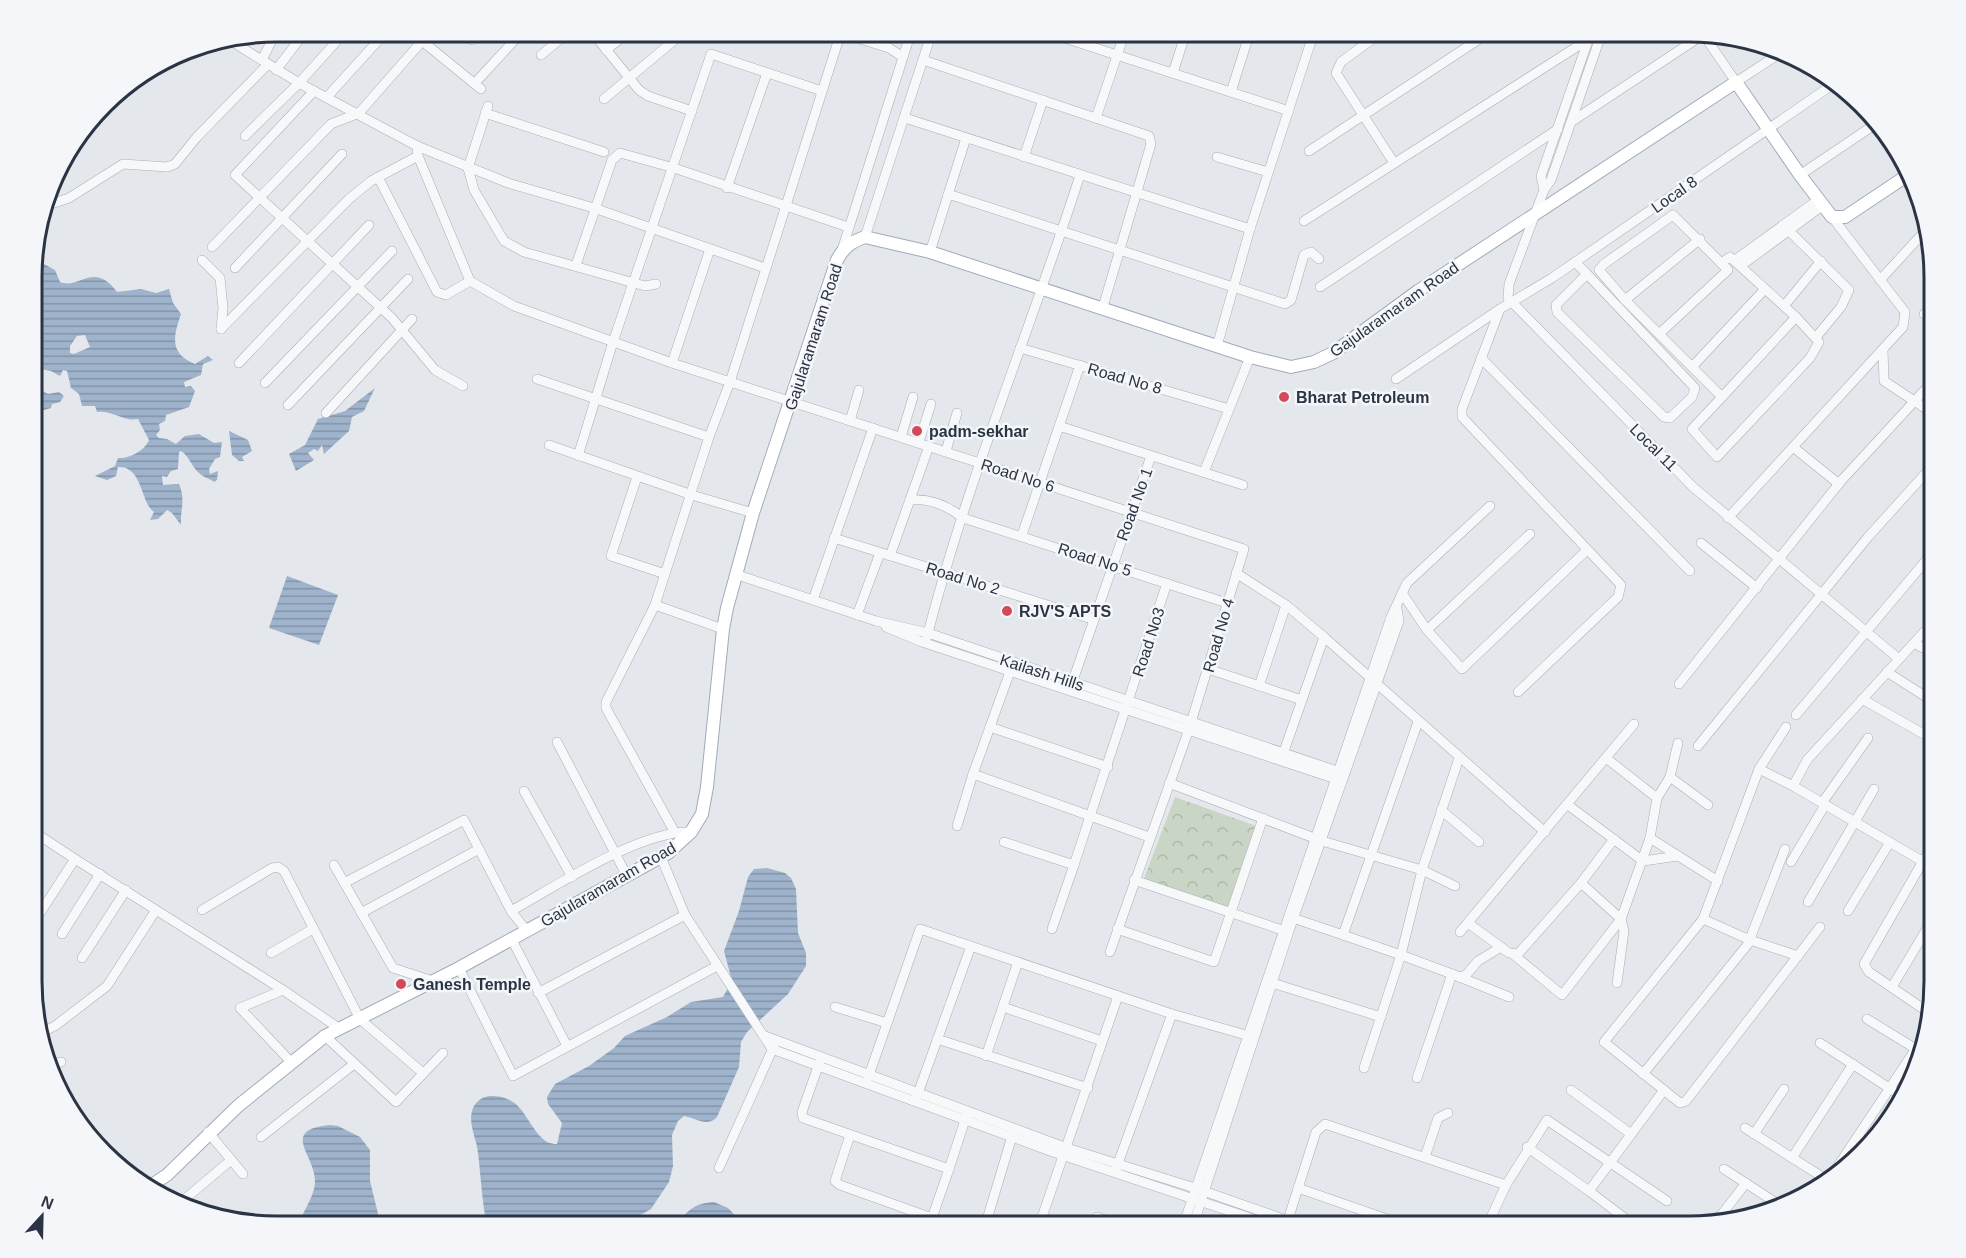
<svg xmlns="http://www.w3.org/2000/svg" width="1966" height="1258" viewBox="0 0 1966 1258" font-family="Helvetica,sans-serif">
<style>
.forest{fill:url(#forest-crowns)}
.water{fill:url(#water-rules);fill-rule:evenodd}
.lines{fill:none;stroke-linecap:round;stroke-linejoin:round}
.minor-casing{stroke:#a9aeb7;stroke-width:10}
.major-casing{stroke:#a3abb8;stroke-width:14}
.minor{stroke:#f7f8fa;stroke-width:9}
.major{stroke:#fff;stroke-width:12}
.poi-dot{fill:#d1495b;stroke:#f4f6f9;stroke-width:2}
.labels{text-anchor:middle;stroke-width:5;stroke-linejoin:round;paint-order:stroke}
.street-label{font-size:16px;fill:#2b3445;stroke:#f4f6f9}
.poi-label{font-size:16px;font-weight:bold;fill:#2b3445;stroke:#f4f6f9;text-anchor:start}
.rim{fill:none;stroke:#2b3445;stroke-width:3}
</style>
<defs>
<pattern id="forest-crowns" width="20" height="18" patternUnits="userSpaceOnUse" patternTransform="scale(1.5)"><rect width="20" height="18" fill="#c9d6c5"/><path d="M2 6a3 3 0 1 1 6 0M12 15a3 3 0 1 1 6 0" fill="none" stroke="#adb8ab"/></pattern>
<pattern id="water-rules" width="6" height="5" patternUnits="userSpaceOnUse" patternTransform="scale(1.5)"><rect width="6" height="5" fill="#9fb4cc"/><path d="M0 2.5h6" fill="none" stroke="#8293a7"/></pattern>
</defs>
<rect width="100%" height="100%" fill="#e4e7ec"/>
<path class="forest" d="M1175,797L1256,826L1229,909L1143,881Z"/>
<g class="water">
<path d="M44,264L55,270L60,282C79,290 94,260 117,292L141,289L156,293L169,289L173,303L181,314C174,335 168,353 195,364L208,356L213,360L203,364L201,375L184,382L185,387L191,386L195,391L189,407L166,415L165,421L159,424L160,430L156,435L159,438L167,439L176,444L185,436L199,434L214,443L222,442L220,457L215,459L209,469L210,474L218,471L217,480L214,482C207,477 202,477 197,471C191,465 189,456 181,451L179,452L178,469L171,471L167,477L162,476L163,485L179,484C186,500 180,509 181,525L172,513L167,510L158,519L150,520L154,512C140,502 143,466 118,467L116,476L107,480L95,476L115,466L118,458C130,459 145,450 149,440L138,419C123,422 113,410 97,412L95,406H82L79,394L71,388L67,371L63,370L60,376L51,371L34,368V273H40ZM85,335L90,347L74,354L70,353V346L77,336Z"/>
<path d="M36,387L48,394L59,392L64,396L60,402L52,404L51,408L34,413V388Z"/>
<path d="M375,388L364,411L352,417L349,431L324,454L322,445L318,451L314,449L308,453L314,460L296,471L289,454L305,445L318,419L345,411Z"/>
<path d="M229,431L248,440L252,451L242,457L244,461H239L232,455Z"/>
<path d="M287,576L338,595L319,645L269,628Z"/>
<path d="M767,868L785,873L791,878L796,889L798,933L806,953V966L788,994L747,1032L741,1042L739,1067L717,1117C706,1128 697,1118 684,1116L678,1121L672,1135L673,1166L669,1182L651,1209L644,1213L618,1226H487C482,1202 481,1178 478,1153C477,1139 467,1123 473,1108C476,1101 483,1096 491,1096C522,1096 524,1119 541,1137C546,1142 550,1144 557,1144L562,1123L548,1104L547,1097L555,1084L589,1066L614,1048L625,1036L667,1017L691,1002L723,997L732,981L724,951L739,911L748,877L754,869Z"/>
<path d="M330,1125L338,1126L360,1137L370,1150V1181L381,1226H297C302,1214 314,1197 315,1183C317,1156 278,1130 330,1125Z"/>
<path d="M714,1202L728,1208L745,1226H676C687,1210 695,1203 714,1202Z"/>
</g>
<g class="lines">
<g class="minor-casing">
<g id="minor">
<path d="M411,32L481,89"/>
<path d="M462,32L472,40"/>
<path d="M592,32L639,90L648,96L692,111"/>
<path d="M1046,32L1289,111"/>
<path d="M1382,32L1341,62L1336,73L1394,163"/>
<path d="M1602,32L1551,180L1544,190L1509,284L1508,298L1693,487L1899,659"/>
<path d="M841,33L889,48L903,57"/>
<path d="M1703,34L1736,82L1782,52"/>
<path d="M231,41L299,83L417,146L508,183L594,208L765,268"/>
<path d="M606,50L629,32"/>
<path d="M541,55L569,32"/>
<path d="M262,60L276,32"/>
<path d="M923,60L1149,136L1151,144L1103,307"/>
<path d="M276,70L305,32"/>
<path d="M1173,73L1186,32"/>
<path d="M475,83L522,32"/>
<path d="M314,91L235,175L392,318L435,370L463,386"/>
<path d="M1231,92L1250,32"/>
<path d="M327,97L386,32"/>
<path d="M604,99L684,32"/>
<path d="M488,106L468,168L474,190L504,241L524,252L645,286L656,284"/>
<path d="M485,113L604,152"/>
<path d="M905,118L1250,229"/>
<path d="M1096,118L1125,32"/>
<path d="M1571,122L1704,34"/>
<path d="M245,136L299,83L345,32"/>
<path d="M417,146L418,156L470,281L514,306L672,363L1244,549L1189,729L1110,952"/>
<path d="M1309,151L1490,32"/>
<path d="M1024,157L1043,100"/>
<path d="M1217,157L1268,172"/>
<path d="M1800,175L1874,125"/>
<path d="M378,177L437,292L446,295L470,281"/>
<path d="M727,188L767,73"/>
<path d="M1544,190L1541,176L1591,32"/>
<path d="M948,194L1285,304L1291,300L1304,255L1311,252L1319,259"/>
<path d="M45,206L69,198L123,164L167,167L175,164L196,138L268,64"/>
<path d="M1304,221L1589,39"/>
<path d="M1783,225L1849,290L1841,307L1817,336"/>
<path d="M865,237L932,32"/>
<path d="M212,247L331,124L359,113L430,32"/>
<path d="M842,250L911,32"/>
<path d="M930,252L966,138"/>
<path d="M202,260L220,278L223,308L221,329"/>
<path d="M1735,260L1818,200"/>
<path d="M1575,262L1587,274L1695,388L1692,397L1670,418L1664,417L1557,312L1556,305L1587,274"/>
<path d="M1721,263L1730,257L1796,317L1722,397"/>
<path d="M576,265L612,160L620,153L674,168L848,227"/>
<path d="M1742,265L1822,206"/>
<path d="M235,268L342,154"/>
<path d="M1880,280L1925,231"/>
<path d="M1320,287L1558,129"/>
<path d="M1625,300L1700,239"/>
<path d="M1784,306L1821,261"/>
<path d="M1924,314L1934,306"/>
<path d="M221,329L349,199L371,181L418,156"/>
<path d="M1659,334L1728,270L1673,215L1604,264L1599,270L1625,300L1722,397L1692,429L1717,457L1810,358L1819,342L1796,317"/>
<path d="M1217,346L1250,229L1314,32"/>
<path d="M1020,348L1229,409"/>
<path d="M1883,350L1884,381L1934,414"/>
<path d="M1481,358L1690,571"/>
<path d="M239,363L369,225"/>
<path d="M672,363L710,249"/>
<path d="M1692,367L1765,289"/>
<path d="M537,379L709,437L655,605L606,702V708L674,831"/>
<path d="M1396,379L1500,309"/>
<path d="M265,383L392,251"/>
<path d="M288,405L408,279"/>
<path d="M326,413L412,319"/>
<path d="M850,421L859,390"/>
<path d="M1059,426L1243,485"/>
<path d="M709,437L730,382L841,32"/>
<path d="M901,437L913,397"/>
<path d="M919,442L931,404"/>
<path d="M549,445L692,495L753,513"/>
<path d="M1793,447L1839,484"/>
<path d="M946,451L957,413"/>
<path d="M578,456L613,342L711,54L822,91"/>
<path d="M1204,472L1250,357"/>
<path d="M637,477L611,556L665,574"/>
<path d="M910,500C930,498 948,506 963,518L1227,603"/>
<path d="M1728,518L1903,327L1905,312L1832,217"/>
<path d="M1022,535L1080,365"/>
<path d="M834,538L1092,619"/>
<path d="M1701,543L1757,588"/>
<path d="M890,556L929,446"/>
<path d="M738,575L876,621L928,633L1340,772"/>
<path d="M1402,593L1427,630L1462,669L1586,551"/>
<path d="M813,600L873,428"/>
<path d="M655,605L723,629"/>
<path d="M857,615L880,553"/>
<path d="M1934,621L1807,760L1793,786L1934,868"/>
<path d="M886,627L922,642L1339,780"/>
<path d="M1427,630L1530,534"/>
<path d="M927,637C967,480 1031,329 1080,175"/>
<path d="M1324,637L1545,832"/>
<path d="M1914,643L1934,654"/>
<path d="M1208,669L1302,700L1324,637L1286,605L1236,573"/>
<path d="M1887,672L1934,702"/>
<path d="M1679,684L1841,481L1934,380"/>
<path d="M1071,686L1151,456"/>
<path d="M1259,686L1286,605"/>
<path d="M1518,692L1618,597L1621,585L1462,417V409L1500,309L1552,278L1835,83"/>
<path d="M1862,699L1934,740"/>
<path d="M1796,715L1934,551"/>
<path d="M1418,722L1343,935L1401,955L1422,870L1459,758"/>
<path d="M990,727L1108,767"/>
<path d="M1786,727L1759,769L1793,786"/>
<path d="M557,742L627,876"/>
<path d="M1698,746L1868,537L1934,464"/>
<path d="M1282,757L1302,700"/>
<path d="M1606,758L1657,798L1650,838L1621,919L1624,931L1617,983"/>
<path d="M1759,769L1703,919L1604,1042L1680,1103L1686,1101L1820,927"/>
<path d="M973,774L1149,837"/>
<path d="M1670,777L1708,805"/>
<path d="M1169,783L1322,841L1422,870L1455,886"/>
<path d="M524,791L572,877"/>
<path d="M1657,798L1670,777L1678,743"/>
<path d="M1822,803L1868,738"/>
<path d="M1568,805L1643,861L1678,856"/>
<path d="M1441,810L1479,842"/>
<path d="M957,826L973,774L1012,666"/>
<path d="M34,832L75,859L40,913"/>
<path d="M1650,838L1718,881"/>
<path d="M1004,842L1074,865L1052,929"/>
<path d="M661,857L685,915L772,1049L1050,1151L1274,1226"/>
<path d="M1791,862L1825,805"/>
<path d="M334,865L393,968L433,981"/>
<path d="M1074,865L1167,583"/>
<path d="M1134,880L1288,932"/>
<path d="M344,883L464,820L511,911L527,931"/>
<path d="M1581,883L1614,839"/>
<path d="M1808,902L1874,789"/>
<path d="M156,910L283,990L240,1008L292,1063"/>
<path d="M202,910L272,868L278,867L284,871L360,1019L423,1073"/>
<path d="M511,911C556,886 641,830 691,832"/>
<path d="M1848,911L1890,842"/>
<path d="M361,913L479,849"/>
<path d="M1290,917L1343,935"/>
<path d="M1703,919L1750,940L1798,956"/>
<path d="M1468,923L1509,953L1518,954L1581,883L1621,919L1562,995L1514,955"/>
<path d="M1117,929L1214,962L1263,818"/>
<path d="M1460,932L1634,724"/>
<path d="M62,934L100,874"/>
<path d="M512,940L567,1046"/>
<path d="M271,953L313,929"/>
<path d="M82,958L126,890"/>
<path d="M459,968L513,1076L717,966"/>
<path d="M1452,974L1509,997"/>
<path d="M1459,977L1466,975L1478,961L1501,947"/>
<path d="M1269,982L1381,1017"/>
<path d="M1892,987L1934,917"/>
<path d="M283,990L340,1029"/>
<path d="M538,993L685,915"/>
<path d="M835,1007L887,1023"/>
<path d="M1003,1007L1102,1041"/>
<path d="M1925,1010L1869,972L1864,964L1934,842"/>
<path d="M1931,1013L1925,1010L1934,995"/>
<path d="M1867,1019L1916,1049"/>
<path d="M40,1033L55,1026L107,986L156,910L75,859"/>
<path d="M325,1036L396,1102L443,1053"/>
<path d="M765,1036L1067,1148L1195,1188L1303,1226"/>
<path d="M937,1039L1088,1088"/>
<path d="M1820,1043L1903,1097"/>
<path d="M986,1056L1018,962"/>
<path d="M820,1061L802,1112L803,1118L949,1169L932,1218L957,1226"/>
<path d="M51,1065L61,1062"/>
<path d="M1364,1068L1401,955L1452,974L1417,1078"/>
<path d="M1643,1074L1748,944L1785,849"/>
<path d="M868,1078L920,929L1172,1014L1253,1037"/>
<path d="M1571,1090L1631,1134"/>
<path d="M917,1096L971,946"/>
<path d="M1745,1128L1827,1180"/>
<path d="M208,1132L243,1174"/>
<path d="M1754,1134L1784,1089"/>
<path d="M850,1135L835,1181L840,1185L932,1218"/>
<path d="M261,1137L354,1064"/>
<path d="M1527,1147L1589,1191"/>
<path d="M1425,1157L1438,1118L1448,1113"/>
<path d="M1792,1158L1853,1064"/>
<path d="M719,1168L774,1046"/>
<path d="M949,1169L967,1114"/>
<path d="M1116,1169L1172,1014"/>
<path d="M1724,1169L1778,1204"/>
<path d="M1834,1172L1927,1032"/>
<path d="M1298,1188L1407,1226"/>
<path d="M179,1204L231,1160"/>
<path d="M1715,1223L1746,1183"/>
<path d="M985,1226L1013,1133"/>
<path d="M1039,1226L1118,996"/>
<path d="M1094,1226L1097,1217L1121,1226"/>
<path d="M1183,1226L1391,617L1407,583L1490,506"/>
<path d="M1193,1226L1290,928L1399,621L1397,609"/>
<path d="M1286,1226L1316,1132L1325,1124L1506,1185"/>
<path d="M1487,1226L1506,1185L1547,1120L1667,1201"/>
<path d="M1635,1226L1589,1191L1664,1090"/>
</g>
</g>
<g class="major-casing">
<path id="major" d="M147,1188L167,1175L238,1106L325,1036L459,968L668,853L691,832L702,814L707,787L723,629L727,608L753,513L837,260C844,247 851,242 865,237L930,252L1250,357L1291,367L1314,362L1333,353L1418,291L1736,82L1800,175L1832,217H1845L1908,175"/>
</g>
<use href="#minor" class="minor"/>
<use href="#major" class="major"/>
</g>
<g class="poi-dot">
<circle cx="1284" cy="397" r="6"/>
<circle cx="917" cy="431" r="6"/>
<circle cx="1007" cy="611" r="6"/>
<circle cx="401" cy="984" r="6"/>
</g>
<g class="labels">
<g class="street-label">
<text transform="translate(1674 194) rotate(-35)" y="6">Local 8</text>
<text transform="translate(1394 309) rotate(-35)" y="6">Gajularamaram Road</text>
<text transform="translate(813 337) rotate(-72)" y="6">Gajularamaram Road</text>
<text transform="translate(1125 378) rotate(16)" y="6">Road No 8</text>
<text transform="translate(1654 447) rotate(45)" y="6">Local 11</text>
<text transform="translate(1018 475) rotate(18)" y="6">Road No 6</text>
<text transform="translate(1134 504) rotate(-70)" y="6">Road No 1</text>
<text transform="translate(1095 559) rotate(18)" y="6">Road No 5</text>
<text transform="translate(963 578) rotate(17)" y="6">Road No 2</text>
<text transform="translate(1218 635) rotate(-74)" y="6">Road No 4</text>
<text transform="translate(1148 642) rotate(-72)" y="6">Road No3</text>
<text transform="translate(1042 672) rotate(18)" y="6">Kailash Hills</text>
<text transform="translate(608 884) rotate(-30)" y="6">Gajularamaram Road</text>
</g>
<g class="poi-label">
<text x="1296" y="403">Bharat Petroleum</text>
<text x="929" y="437">padm-sekhar</text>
<text x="1019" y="617">RJV'S APTS</text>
<text x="413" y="990">Ganesh Temple</text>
</g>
</g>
<path d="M0 0H1966V1258H0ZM277 42H1689A235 235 0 0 1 1924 277V981A235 235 0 0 1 1689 1216H277A235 235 0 0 1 42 981V277A235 235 0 0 1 277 42Z" fill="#f4f6f9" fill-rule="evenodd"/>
<path class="rim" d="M277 42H1689A235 235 0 0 1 1924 277V981A235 235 0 0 1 1689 1216H277A235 235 0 0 1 42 981V277A235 235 0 0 1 277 42Z"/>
<g transform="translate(42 1216) rotate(22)" stroke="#f4f6f9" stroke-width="4.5" paint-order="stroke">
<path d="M0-4.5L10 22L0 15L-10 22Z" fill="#2b3445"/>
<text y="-9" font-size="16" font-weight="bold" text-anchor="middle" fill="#2b3445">N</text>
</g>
</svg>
